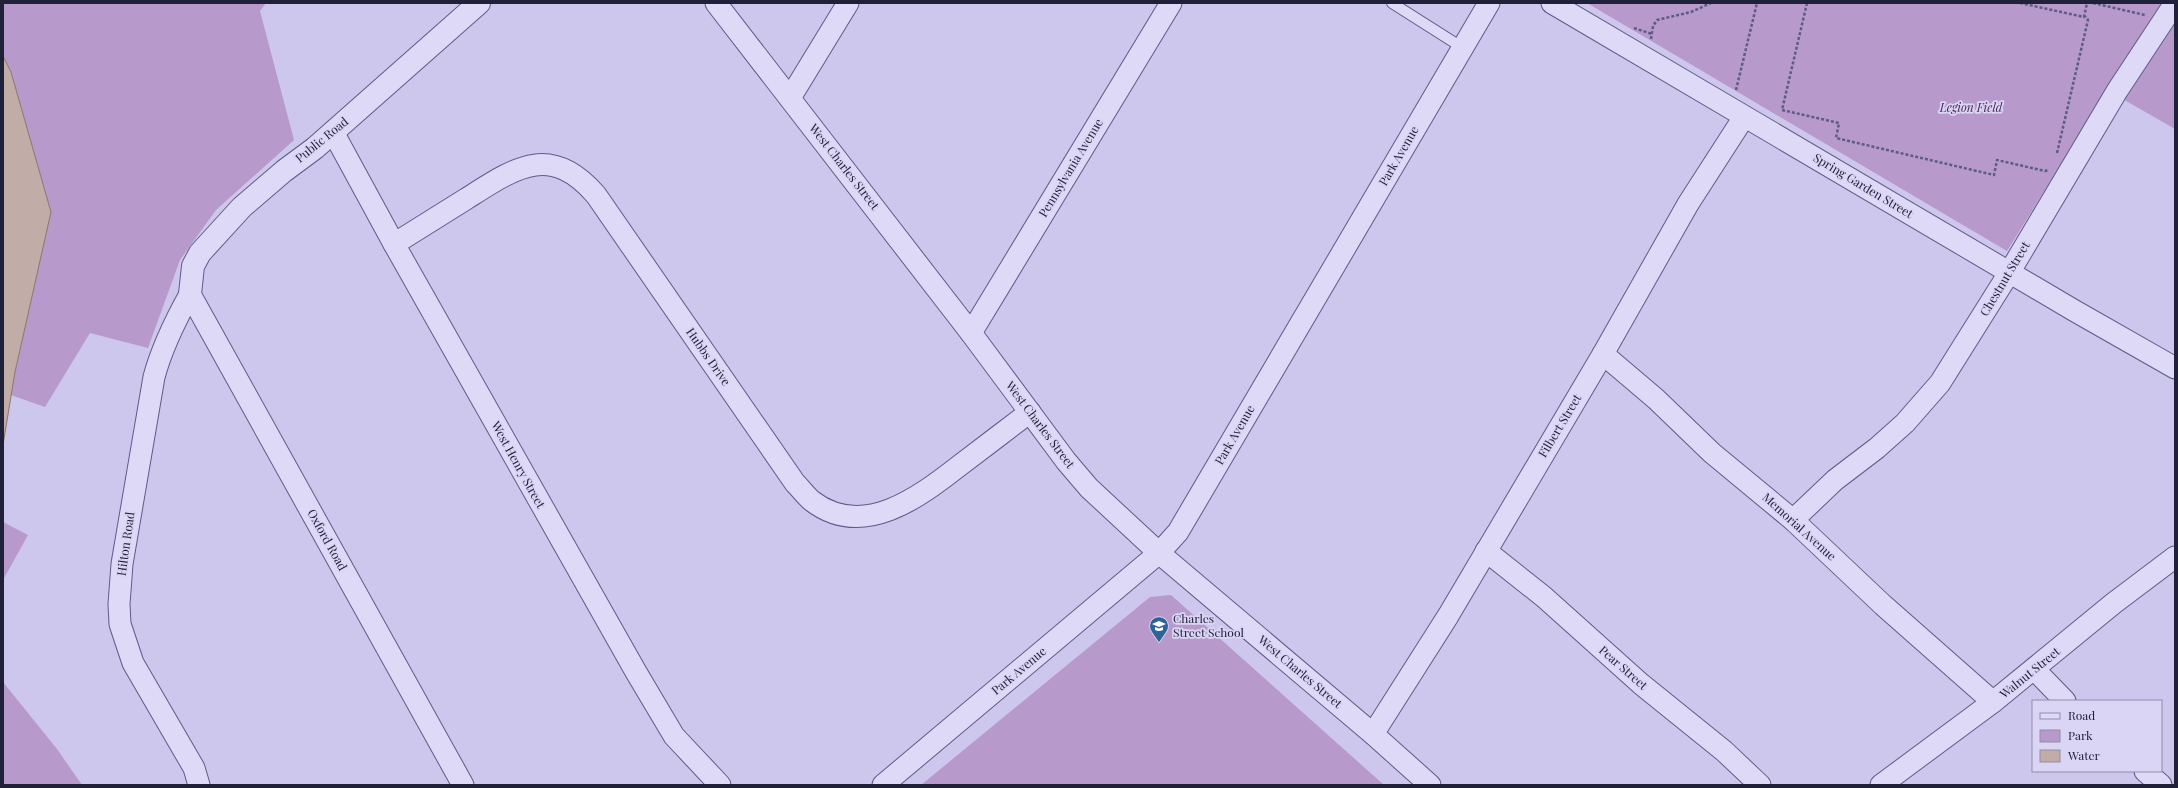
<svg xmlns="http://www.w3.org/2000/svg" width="2178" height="788" viewBox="0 0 2178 788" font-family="'Playfair Display',serif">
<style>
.green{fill:#b79acb}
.water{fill:#c1aca7;stroke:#8f766e}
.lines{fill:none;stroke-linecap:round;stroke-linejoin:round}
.service-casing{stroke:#5d5c88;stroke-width:12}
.minor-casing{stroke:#5d5c88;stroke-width:23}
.tertiary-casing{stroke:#5d5c88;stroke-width:24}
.path{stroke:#5d5c88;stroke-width:2.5;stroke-dasharray:3 2;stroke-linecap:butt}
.service{stroke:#dfd9f8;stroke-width:10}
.minor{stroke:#dfd9f8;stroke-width:21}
.tertiary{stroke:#dfd9f8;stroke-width:22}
.labels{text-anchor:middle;stroke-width:3.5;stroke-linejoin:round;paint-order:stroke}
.park-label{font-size:12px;font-style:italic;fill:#482754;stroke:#dbd5f5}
.street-label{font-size:12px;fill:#202039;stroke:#dbd5f5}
.poi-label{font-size:12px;fill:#202039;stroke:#dbd5f5;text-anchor:start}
</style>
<rect width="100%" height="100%" fill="#cdc6ed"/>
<g class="green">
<path d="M3,3H266L260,11L294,140L216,210L180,260L148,348L90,333L45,407L11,395L15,372L11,72L3,56Z"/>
<path d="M1587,3H2175V129L2107,90L2007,251Z"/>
<path d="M3,522L28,535L3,580Z"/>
<path d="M1171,595L1384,785H921L1150,597Z"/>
<path d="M3,682L57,749L82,785H3Z"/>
</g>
<path class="water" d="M3,56L11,72L51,212L15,372L3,445Z"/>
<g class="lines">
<g class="service-casing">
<path id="service" d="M1392,3L1463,48"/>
</g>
<g class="minor-casing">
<g id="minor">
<path d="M716,3L971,333L1066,461L1089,488L1159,553L1373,734L1430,785"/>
<path d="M1552,3L2075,311L2175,368"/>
<path d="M790,98L848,3"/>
<path d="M333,132L394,244L636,672L674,736L720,785"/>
<path d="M394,244C418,229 442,214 466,199C515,168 550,142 596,195L795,483C801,489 806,496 812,501C863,540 919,497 959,466C983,448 1006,430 1030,412"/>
<path d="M190,294L463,785"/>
<path d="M190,294C175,321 162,347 154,377L122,564L119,604L120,624L133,663L194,768L199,785"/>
<path d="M971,333L1171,3"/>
<path d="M1603,354L1656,399L1712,453L1793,520L1883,605L1993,702"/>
<path d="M1793,520L1835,480L1877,448L1905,423L1940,383L2009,273L2117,91L2175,3"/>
<path d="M1486,551L1544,597L1641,684L1724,751L1760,785"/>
<path d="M2034,669L2065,701"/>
<path d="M1373,734L1448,616L1603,354L1688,204L1744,117"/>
<path d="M2145,771L2161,785"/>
<path d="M883,785L1159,553L1178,532L1489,3"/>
<path d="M1881,785L1993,702L2114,603L2175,557"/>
</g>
</g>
<g class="tertiary-casing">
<path id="tertiary" d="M190,294L193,266L200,253L242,207L284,171L315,148L479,3"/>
</g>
<g class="path">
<path d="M1807,3L1782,110L1839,123L1836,138L1994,175L1997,160L2045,171L2048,170"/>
<path d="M2020,3L2084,17L2087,3"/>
<path d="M2093,3L2145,15"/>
<path d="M1634,28L1652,34"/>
<path d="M1651,39L1653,26L1657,20L1691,12L1711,3"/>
<path d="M1736,90L1757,3"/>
<path d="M2057,153L2088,20L2085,16"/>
</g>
<use href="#service" class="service"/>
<use href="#minor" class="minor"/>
<use href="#tertiary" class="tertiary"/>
</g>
<defs>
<g id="school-pin" transform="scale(1)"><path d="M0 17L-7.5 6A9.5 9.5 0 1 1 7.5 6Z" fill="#2e6495" stroke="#dbd5f5"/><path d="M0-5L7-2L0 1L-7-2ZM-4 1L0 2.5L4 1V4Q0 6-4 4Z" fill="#fff"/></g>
</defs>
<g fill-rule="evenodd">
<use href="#school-pin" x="1159" y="626"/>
</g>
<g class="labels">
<g class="park-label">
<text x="1971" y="112">Legion Field</text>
</g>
<g class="street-label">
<text transform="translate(322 140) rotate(-39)" y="4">Public Road</text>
<text transform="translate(1399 156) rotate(-60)" y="4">Park Avenue</text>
<text transform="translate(844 167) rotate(52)" y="4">West Charles Street</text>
<text transform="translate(1071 168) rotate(-59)" y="4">Pennsylvania Avenue</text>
<text transform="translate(1863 186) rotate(31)" y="4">Spring Garden Street</text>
<text transform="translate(2005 279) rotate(-59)" y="4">Chestnut Street</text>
<text transform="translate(708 357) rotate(55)" y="4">Hubbs Drive</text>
<text transform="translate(1040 425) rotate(53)" y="4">West Charles Street</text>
<text transform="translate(1560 426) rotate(-59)" y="4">Filbert Street</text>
<text transform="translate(1235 435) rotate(-60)" y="4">Park Avenue</text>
<text transform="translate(518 465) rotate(61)" y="4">West Henry Street</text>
<text transform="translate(1799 527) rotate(42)" y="4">Memorial Avenue</text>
<text transform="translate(327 540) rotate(61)" y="4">Oxford Road</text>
<text transform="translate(126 544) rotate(-82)" y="4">Hilton Road</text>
<text transform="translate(1623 668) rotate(41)" y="4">Pear Street</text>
<text transform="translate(1019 671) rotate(-40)" y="4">Park Avenue</text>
<text transform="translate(1300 672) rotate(40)" y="4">West Charles Street</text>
<text transform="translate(2030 673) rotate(-39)" y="4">Walnut Street</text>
</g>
<g class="poi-label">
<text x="1173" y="623">Charles<tspan x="1173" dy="14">Street School</tspan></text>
</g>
</g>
<rect width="2178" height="788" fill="none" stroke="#202039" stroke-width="8"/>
<rect x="2032" y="700" width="130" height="72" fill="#dbd5f5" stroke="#908daa"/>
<rect x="2040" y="713" width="20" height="6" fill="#dfd9f8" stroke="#908daa"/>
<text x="2068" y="720" font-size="12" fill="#202039">Road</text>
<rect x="2040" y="730" width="20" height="12" fill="#b79acb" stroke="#908daa"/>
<text x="2068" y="740" font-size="12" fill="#202039">Park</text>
<rect x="2040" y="750" width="20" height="12" fill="#c1aca7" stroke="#908daa"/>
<text x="2068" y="760" font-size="12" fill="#202039">Water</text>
</svg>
